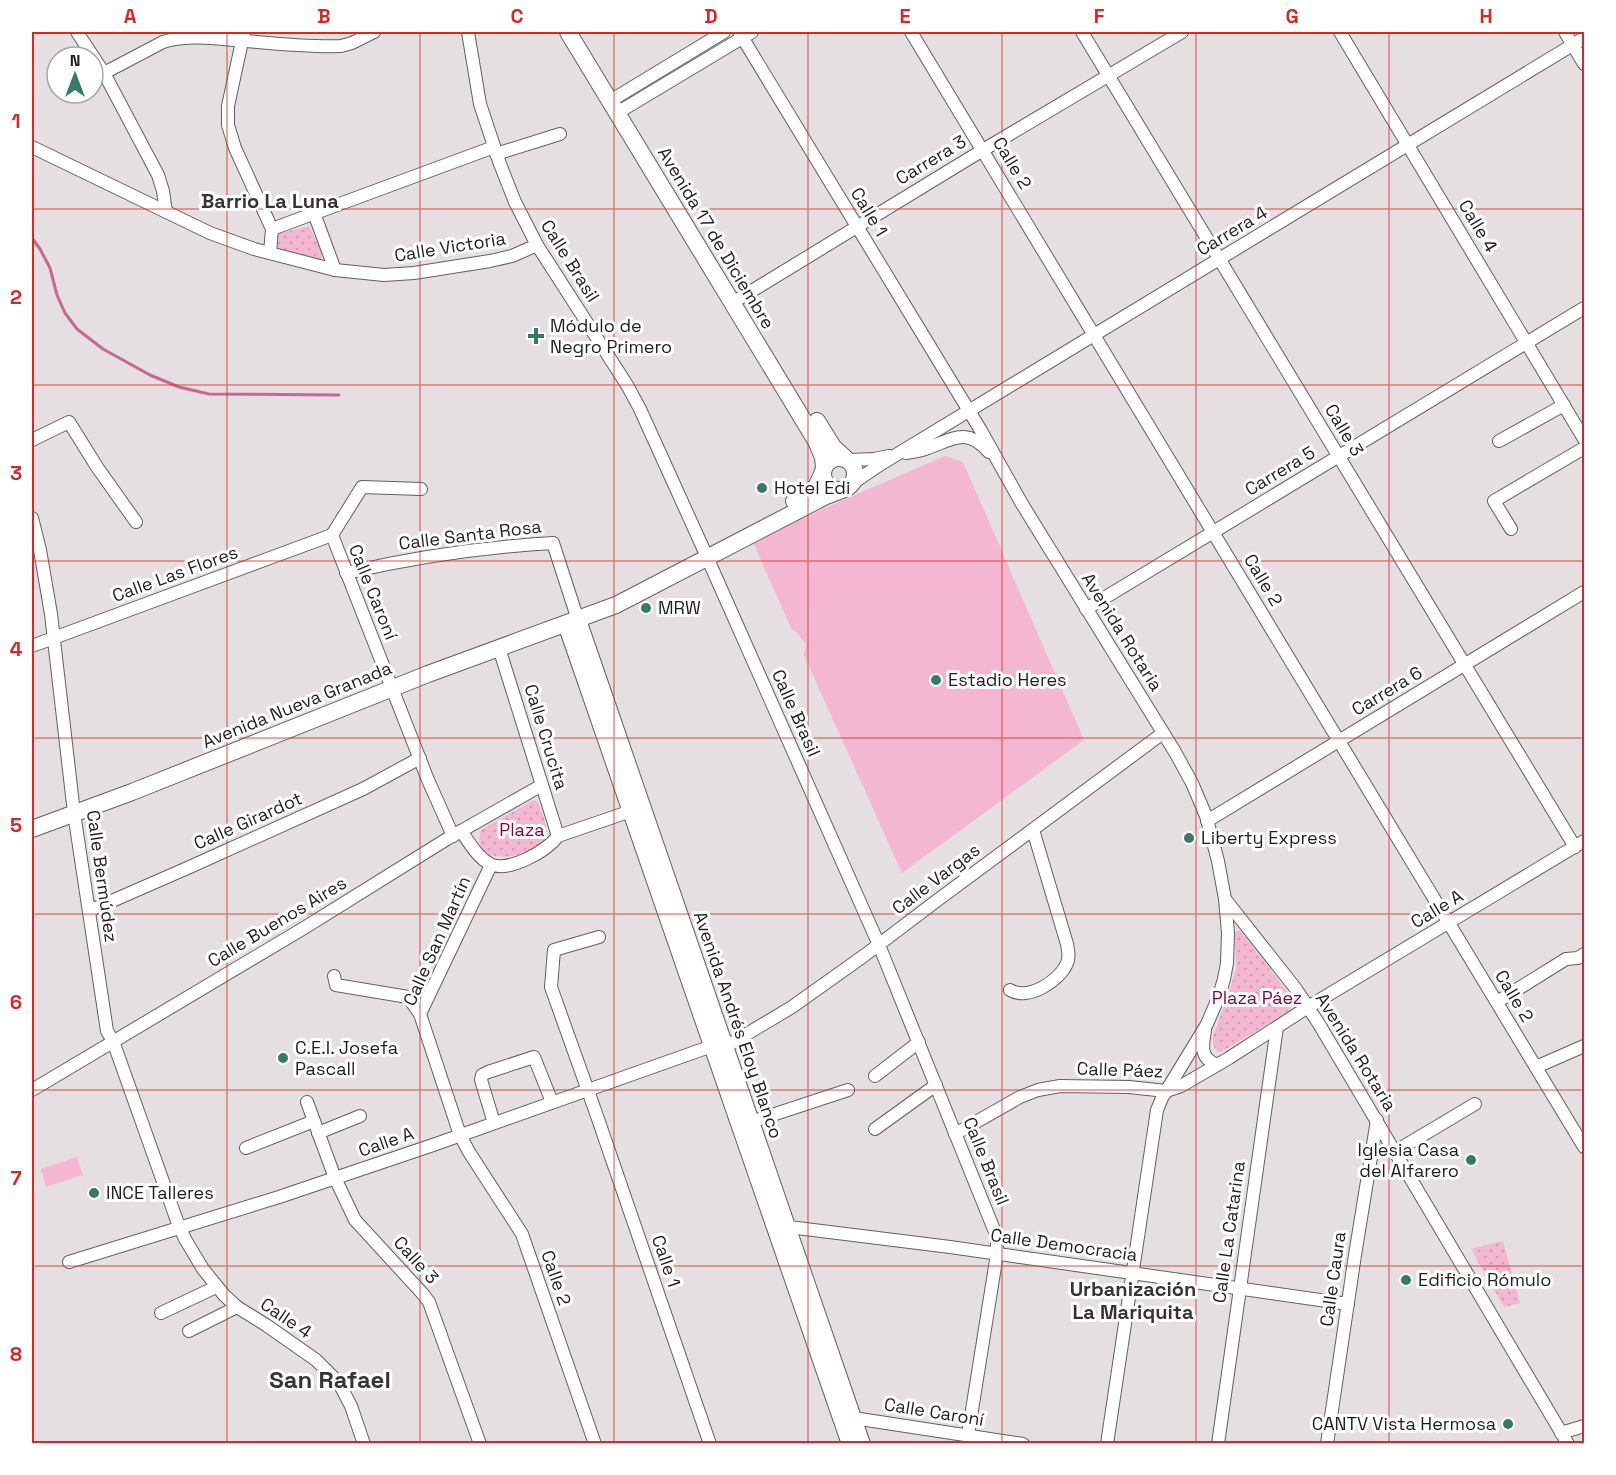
<svg xmlns="http://www.w3.org/2000/svg" width="1616" height="1475" viewBox="0 0 1616 1475" font-family="'Space Grotesk',sans-serif">
<style>
.park{fill:url(#park-dots)}
.garden{fill:#f4b7d1}
.lines{fill:none;stroke-linecap:round;stroke-linejoin:round}
.stream{stroke:#c56893;stroke-width:3}
.street-casing{stroke:#645f61;stroke-width:14}
.secondary-casing{stroke:#645f61;stroke-width:18}
.street{stroke:#fff;stroke-width:12}
.secondary{stroke:#fff;stroke-width:16}
.grid{fill:none;stroke:#d62828;stroke-width:1.5;stroke-opacity:0.55}
.poi-dot{fill:#387968;stroke:#fff;stroke-width:2}
.labels{text-anchor:middle;stroke-width:6;stroke-linejoin:round;paint-order:stroke}
.street-label{font-size:18px;fill:#211f20;stroke:#fff}
.poi-label{font-size:18px;fill:#211f20;stroke:#fff;text-anchor:start}
.park-label{font-size:18px;fill:#7d034d;stroke:#fff}
.neighbourhood-label{font-size:20px;font-weight:bold;fill:#383435;stroke:#fff}
.district-label{font-size:24px;font-weight:bold;fill:#383435;stroke:#fff}
.neatline{fill:none;stroke:#d62828;stroke-width:2}
.grid-label{font-size:20px;text-anchor:middle;font-weight:bold;fill:#d62828}
</style>
<defs>
<pattern id="park-dots" width="8" height="8" patternUnits="userSpaceOnUse" patternTransform="scale(1.5)"><rect width="8" height="8" fill="#f4b7d1"/><path d="M2 2h.1M6 6h.1" fill="none" stroke="#d19db3" stroke-width="1.8" stroke-linecap="round"/></pattern>
</defs>
<rect width="100%" height="100%" fill="#e5dfe1"/>
<g class="park">
<path d="M309,226L322,252L321,261L277,249L278,234Z"/>
<path d="M535,800L538,803C542,813 550,829 545,839C537,856 468,872 481,830L532,801Z"/>
<path d="M1237,931H1240L1243,934L1289,994C1295,1005 1291,1010 1281,1016L1221,1052H1218L1213,1045V1037L1231,986L1236,969V956L1234,934Z"/>
<path d="M1503,1241L1520,1303L1504,1307L1471,1249Z"/>
</g>
<g class="garden">
<path d="M945,456L963,462L1084,740L902,873L804,655L806,644L794,630H792L752,540Z"/>
<path d="M77,1157L83,1175L46,1187L41,1169Z"/>
</g>
<g class="lines">
<path class="stream" d="M32,238L40,249L50,268L57,295L65,313L77,329L103,349L150,375L179,387L209,394L339,395"/>
<g class="street-casing">
<g id="street">
<path d="M77,32L104,73L158,175L163,191L166,212"/>
<path d="M244,32L228,106V125L235,148L272,229L270,253"/>
<path d="M468,32L480,104L500,164L515,202L537,245L627,385L640,409L703,548L879,945L997,1237V1254L968,1435"/>
<path d="M739,32L980,429L1022,504L1175,752L1192,783L1206,816L1218,861L1225,899L1228,933L1227,963L1224,979L1219,996L1207,1024L1162,1098L1157,1110L1107,1444"/>
<path d="M911,32L1584,1147"/>
<path d="M1082,32L1575,847"/>
<path d="M1340,32L1584,439"/>
<path d="M1565,32L1584,64"/>
<path d="M104,73L163,42C190,34 219,39 247,41C278,44 310,47 341,46L352,43L374,32"/>
<path d="M610,101L724,32"/>
<path d="M617,113L752,32"/>
<path d="M32,147L210,233L254,249L335,270L384,275L414,273L490,261L512,256L537,245"/>
<path d="M496,154L560,134"/>
<path d="M314,213L335,270"/>
<path d="M272,229L494,147"/>
<path d="M732,303L983,150L1182,32"/>
<path d="M32,440L69,422L97,467L136,522"/>
<path d="M1499,441L1564,405"/>
<path d="M906,453C913,452 919,451 925,449C952,440 966,426 989,452"/>
<path d="M849,460L874,459L889,456"/>
<path d="M853,483L881,464L1584,38"/>
<path d="M32,518L40,550L51,614L74,813L107,1031L113,1041L177,1221L185,1239L203,1269L224,1295L237,1307L266,1325L316,1360L339,1383L351,1406L364,1444"/>
<path d="M1511,529L1494,501L1584,448"/>
<path d="M332,535L428,780L453,836"/>
<path d="M332,535L362,487L421,489"/>
<path d="M346,573C415,557 483,547 553,543L578,620"/>
<path d="M1086,609L1584,308"/>
<path d="M32,646L332,535"/>
<path d="M499,648L558,836"/>
<path d="M1207,821L1584,592"/>
<path d="M461,831C469,842 477,857 490,864C508,873 547,851 558,836L631,811"/>
<path d="M491,865L420,1014L460,1135L469,1152L522,1234L595,1444"/>
<path d="M1225,899L1296,989L1319,1024L1568,1444"/>
<path d="M89,911L192,866L363,789L420,758"/>
<path d="M599,937L554,950L551,987L597,1116L710,1444"/>
<path d="M334,976L336,985L408,997L420,1014"/>
<path d="M1010,990C1028,1001 1060,981 1067,963C1070,957 1068,951 1067,944L1033,830"/>
<path d="M1497,1002L1566,959L1578,958L1584,954"/>
<path d="M1205,1031C1202,1047 1200,1058 1217,1065"/>
<path d="M1536,1067L1584,1046"/>
<path d="M875,1076L919,1042"/>
<path d="M32,1090L304,928L447,839L542,785"/>
<path d="M307,1102L335,1178L355,1220L422,1293L429,1302L480,1444"/>
<path d="M751,1122L848,1090"/>
<path d="M494,1123L481,1080L482,1075L488,1072L534,1057L552,1102"/>
<path d="M875,1129L936,1085"/>
<path d="M318,1133L360,1116"/>
<path d="M955,1134L1020,1097L1038,1090L1060,1086L1129,1087L1166,1091L1181,1086L1229,1058L1308,1007L1584,841"/>
<path d="M246,1148L314,1121"/>
<path d="M1396,1151L1475,1104"/>
<path d="M781,1226L950,1247L1348,1304"/>
<path d="M69,1262L279,1197L433,1145L712,1046L725,1047L792,1007L865,955L939,899L1163,733"/>
<path d="M161,1313L216,1287"/>
<path d="M189,1331L237,1307"/>
<path d="M847,1417L1023,1444"/>
<path d="M1561,1433L1584,1426"/>
<path d="M1218,1444L1277,1027"/>
<path d="M1327,1444L1355,1255L1377,1120"/>
</g>
</g>
<g class="secondary-casing">
<g id="secondary">
<path d="M568,32L816,441L823,457L824,468"/>
<path d="M817,421L833,447L845,458"/>
<circle cx="839" cy="474" r="16"/>
<path d="M794,501L816,487L823,472"/>
<path d="M578,620L862,1444"/>
<path d="M566,624L850,1444"/>
<path d="M32,829L132,792L428,674L616,605L826,496L842,490"/>
</g>
</g>
<use href="#street" class="street"/>
<use href="#secondary" class="secondary"/>
</g>
<path class="grid" d="M227,32V1444M420,32V1444M614,32V1444M808,32V1444M1002,32V1444M1196,32V1444M1389,32V1444M32,209H1584M32,385H1584M32,561H1584M32,738H1584M32,914H1584M32,1090H1584M32,1266H1584"/>
<g class="poi-dot">
<path d="M533 327h6v6h6v6h-6v6h-6v-6h-6v-6h6z"/>
<circle cx="762" cy="488" r="6"/>
<circle cx="646" cy="608" r="6"/>
<circle cx="936" cy="680" r="6"/>
<circle cx="1189" cy="838" r="6"/>
<circle cx="283" cy="1058" r="6"/>
<circle cx="1471" cy="1160" r="6"/>
<circle cx="94" cy="1193" r="6"/>
<circle cx="1406" cy="1280" r="6"/>
<circle cx="1508" cy="1424" r="6"/>
</g>
<g class="labels">
<g class="street-label">
<text transform="translate(931 160) rotate(-31)" y="6">Carrera 3</text>
<text transform="translate(1012 163) rotate(59)" y="6">Calle 2</text>
<text transform="translate(869 212) rotate(59)" y="6">Calle 1</text>
<text transform="translate(1478 226) rotate(59)" y="6">Calle 4</text>
<text transform="translate(1232 231) rotate(-31)" y="6">Carrera 4</text>
<text transform="translate(716 238) rotate(59)" y="6">Avenida 17 de Diciembre</text>
<text transform="translate(450 247) rotate(-9)" y="6">Calle Victoria</text>
<text transform="translate(570 261) rotate(58)" y="6">Calle Brasil</text>
<text transform="translate(1344 430) rotate(59)" y="6">Calle 3</text>
<text transform="translate(1280 471) rotate(-31)" y="6">Carrera 5</text>
<text transform="translate(470 535) rotate(-7)" y="6">Calle Santa Rosa</text>
<text transform="translate(175 574) rotate(-20)" y="6">Calle Las Flores</text>
<text transform="translate(1263 580) rotate(59)" y="6">Calle 2</text>
<text transform="translate(373 592) rotate(68)" y="6">Calle Caroní</text>
<text transform="translate(1122 632) rotate(58)" y="6">Avenida Rotaria</text>
<text transform="translate(1387 691) rotate(-31)" y="6">Carrera 6</text>
<text transform="translate(297 705) rotate(-22)" y="6">Avenida Nueva Granada</text>
<text transform="translate(796 713) rotate(66)" y="6">Calle Brasil</text>
<text transform="translate(546 737) rotate(73)" y="6">Calle Crucita</text>
<text transform="translate(248 821) rotate(-24)" y="6">Calle Girardot</text>
<text transform="translate(102 876) rotate(82)" y="6">Calle Bermúdez</text>
<text transform="translate(936 879) rotate(-37)" y="6">Calle Vargas</text>
<text transform="translate(1437 909) rotate(-31)" y="6">Calle A</text>
<text transform="translate(277 922) rotate(-31)" y="6">Calle Buenos Aires</text>
<text transform="translate(437 941) rotate(-66)" y="6">Calle San Martín</text>
<text transform="translate(1514 996) rotate(59)" y="6">Calle 2</text>
<text transform="translate(738 1025) rotate(71)" y="6">Avenida Andrés Eloy Blanco</text>
<text transform="translate(1356 1052) rotate(58)" y="6">Avenida Rotaria</text>
<text transform="translate(1120 1070) rotate(2)" y="6">Calle Páez</text>
<text transform="translate(386 1142) rotate(-19)" y="6">Calle A</text>
<text transform="translate(986 1161) rotate(68)" y="6">Calle Brasil</text>
<text transform="translate(1229 1232) rotate(-82)" y="6">Calle La Catarina</text>
<text transform="translate(1064 1245) rotate(8)" y="6">Calle Democracia</text>
<text transform="translate(416 1260) rotate(48)" y="6">Calle 3</text>
<text transform="translate(666 1261) rotate(71)" y="6">Calle 1</text>
<text transform="translate(556 1278) rotate(71)" y="6">Calle 2</text>
<text transform="translate(1333 1279) rotate(-82)" y="6">Calle Caura</text>
<text transform="translate(286 1318) rotate(34)" y="6">Calle 4</text>
<text transform="translate(934 1412) rotate(9)" y="6">Calle Caroní</text>
</g>
<g class="poi-label">
<text x="550" y="332">Módulo de<tspan x="550" dy="21">Negro Primero</tspan></text>
<text x="774" y="494">Hotel Edi</text>
<text x="658" y="614">MRW</text>
<text x="948" y="686">Estadio Heres</text>
<text x="1201" y="844">Liberty Express</text>
<text x="295" y="1054">C.E.I. Josefa<tspan x="295" dy="21">Pascall</tspan></text>
<text x="1459" y="1156" text-anchor="end">Iglesia Casa<tspan x="1459" dy="21">del Alfarero</tspan></text>
<text x="106" y="1199">INCE Talleres</text>
<text x="1418" y="1286">Edificio Rómulo</text>
<text x="1496" y="1430" text-anchor="end">CANTV Vista Hermosa</text>
</g>
<g class="park-label">
<text x="522" y="836">Plaza</text>
<text x="1257" y="1004">Plaza Páez</text>
</g>
<g class="neighbourhood-label">
<text x="270" y="208">Barrio La Luna</text>
<text x="1133" y="1296">Urbanización<tspan x="1133" dy="23">La Mariquita</tspan></text>
</g>
<g class="district-label">
<text x="330" y="1388">San Rafael</text>
</g>
</g>
<rect width="1616" height="1475" fill="none" stroke="#ffffff" stroke-width="66"/>
<g transform="translate(75 75)"><circle r="28" fill="#ffffff" stroke="#a6a5a6" stroke-width="1.5"/>
<path d="M0-4.5L10 22L0 15L-10 22Z" fill="#387968"/>
<text y="-9" font-size="16" font-weight="bold" text-anchor="middle" fill="#211f20">N</text>
</g>
<rect x="33" y="33" width="1550" height="1409" class="neatline"/>
<g class="grid-label">
<text x="130" y="23">A</text>
<text x="324" y="23">B</text>
<text x="517" y="23">C</text>
<text x="711" y="23">D</text>
<text x="905" y="23">E</text>
<text x="1099" y="23">F</text>
<text x="1292" y="23">G</text>
<text x="1486" y="23">H</text>
<text x="16" y="128">1</text>
<text x="16" y="304">2</text>
<text x="16" y="480">3</text>
<text x="16" y="656">4</text>
<text x="16" y="832">5</text>
<text x="16" y="1009">6</text>
<text x="16" y="1185">7</text>
<text x="16" y="1361">8</text>
</g>
</svg>
